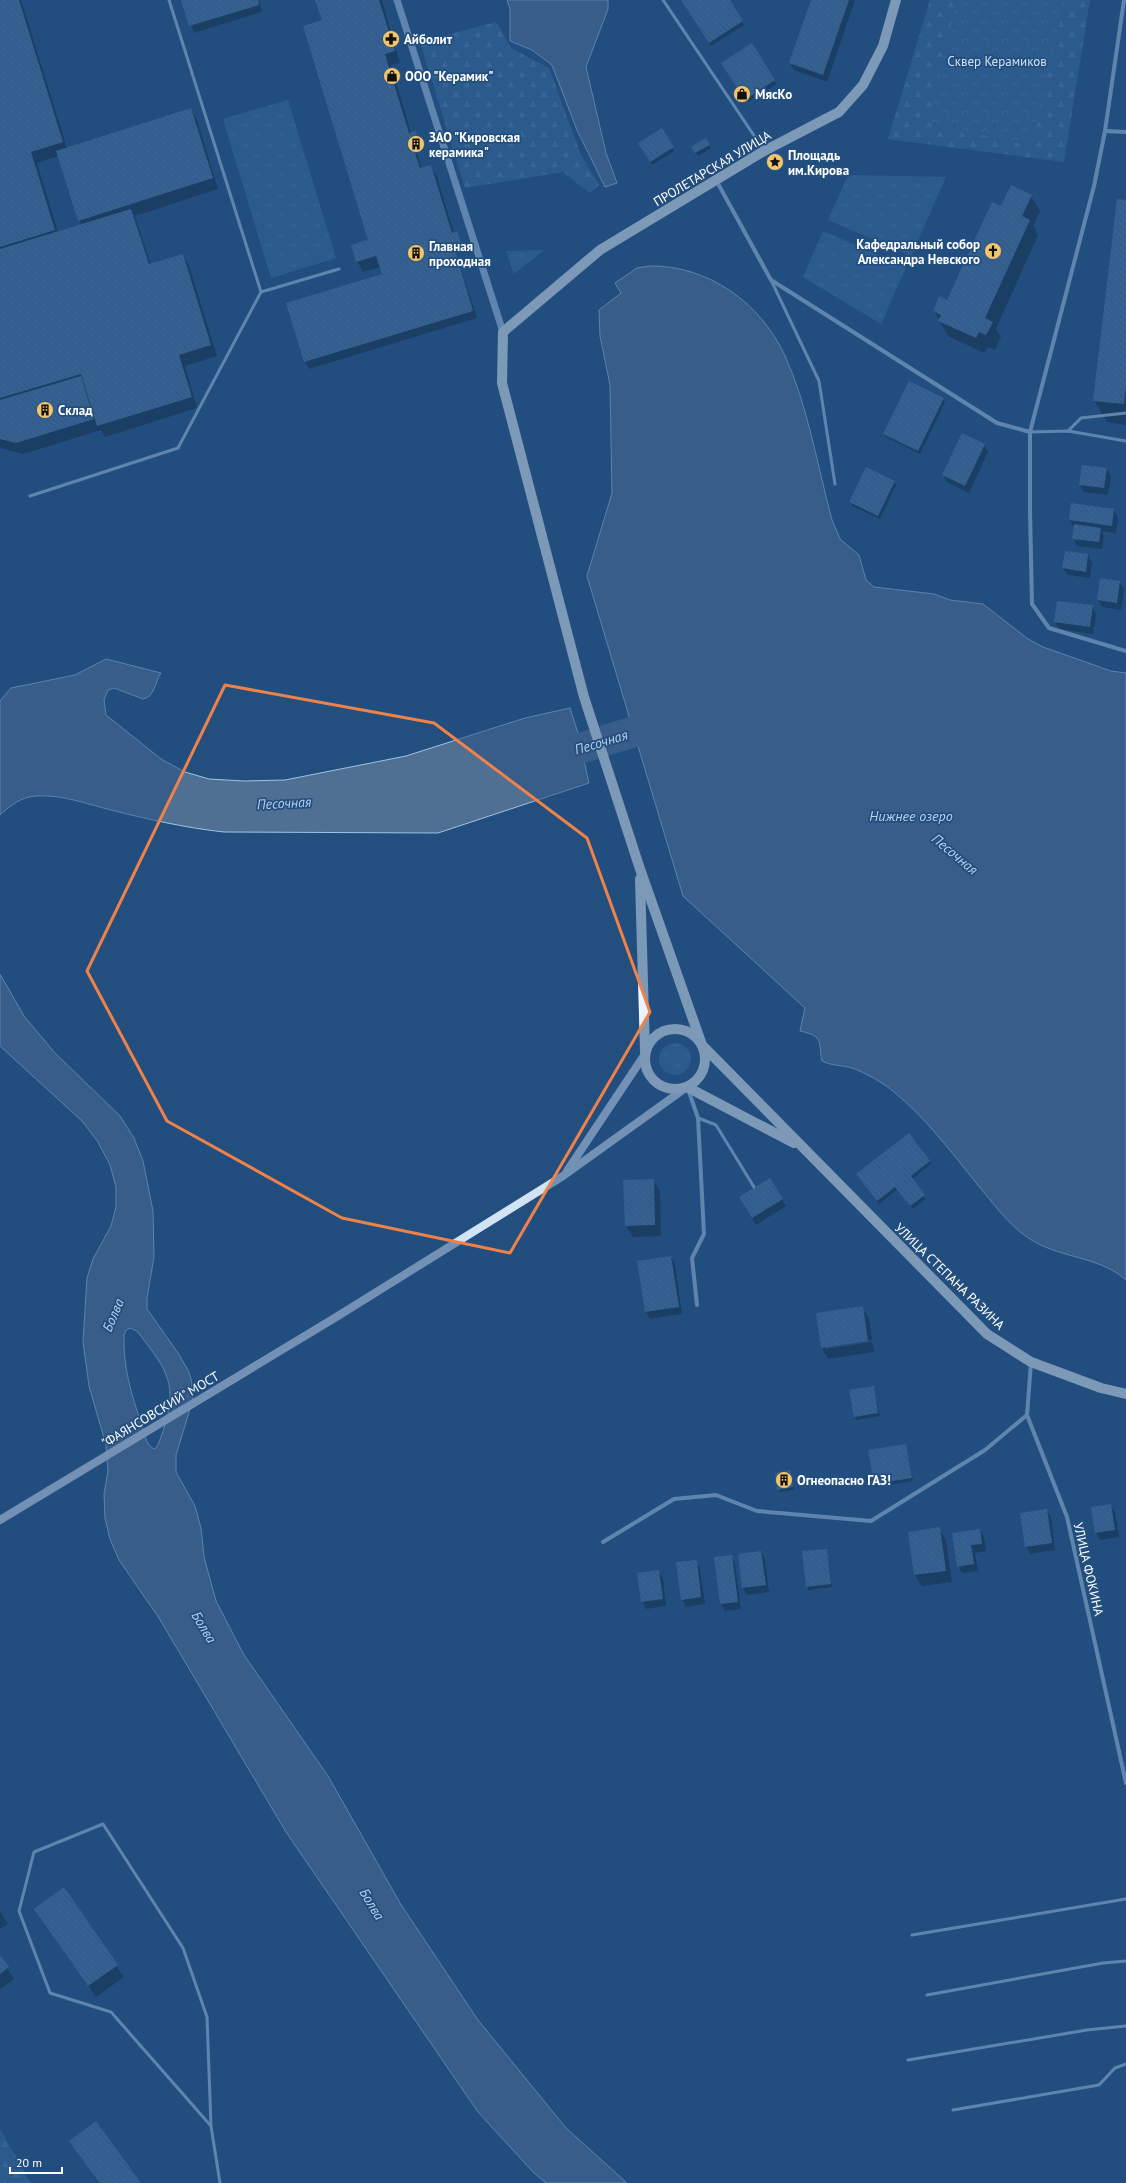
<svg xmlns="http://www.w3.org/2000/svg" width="1126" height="2183" viewBox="0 0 1126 2183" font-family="'PT Sans',sans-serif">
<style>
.grass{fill:url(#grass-tufts)}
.forest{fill:url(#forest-firs)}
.park{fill:url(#park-crowns)}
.water{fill:#507093;stroke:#9dc3e7;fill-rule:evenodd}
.shadow{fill:#0007;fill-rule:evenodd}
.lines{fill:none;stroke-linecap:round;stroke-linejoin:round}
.river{stroke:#507093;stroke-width:31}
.building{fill:url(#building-back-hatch)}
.service{stroke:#a9c7e7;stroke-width:3}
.minor{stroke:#a9c7e7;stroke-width:4}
.tertiary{stroke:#a9c7e7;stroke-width:7}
.secondary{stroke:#d3e3f6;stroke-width:8}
.primary{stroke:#ebf3fd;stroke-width:10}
.marked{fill:none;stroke:#ee8249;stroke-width:3;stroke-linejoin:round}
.labels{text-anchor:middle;stroke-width:3.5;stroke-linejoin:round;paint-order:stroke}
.poi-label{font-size:13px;font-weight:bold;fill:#fff;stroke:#234f7f;text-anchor:start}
.park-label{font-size:13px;fill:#cde1f5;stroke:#234f7f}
.street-label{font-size:13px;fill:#fff;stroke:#234f7f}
.water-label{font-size:14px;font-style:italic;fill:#b4d1ee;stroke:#234f7f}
</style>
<defs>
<pattern id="grass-tufts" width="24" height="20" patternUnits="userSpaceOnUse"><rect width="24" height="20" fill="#37699d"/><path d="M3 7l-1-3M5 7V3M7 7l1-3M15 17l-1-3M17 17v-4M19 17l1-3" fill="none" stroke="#5580ac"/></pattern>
<pattern id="forest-firs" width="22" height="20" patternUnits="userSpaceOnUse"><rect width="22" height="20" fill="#37699d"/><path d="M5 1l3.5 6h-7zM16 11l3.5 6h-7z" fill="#5580ac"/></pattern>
<pattern id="park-crowns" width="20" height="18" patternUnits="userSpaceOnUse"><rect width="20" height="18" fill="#37699d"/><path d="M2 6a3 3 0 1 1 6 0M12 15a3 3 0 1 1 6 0" fill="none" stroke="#5580ac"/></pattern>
<pattern id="building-back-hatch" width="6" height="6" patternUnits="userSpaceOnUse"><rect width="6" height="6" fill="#4b79a8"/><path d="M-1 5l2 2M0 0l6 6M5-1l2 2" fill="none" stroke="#4c627a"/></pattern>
</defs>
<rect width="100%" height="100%" fill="#234f7f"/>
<g class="grass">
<path d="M288,100L336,258L271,278L223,119Z"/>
<path d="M848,175L946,177L911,256L828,220Z"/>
<path d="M823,231L906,267L881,324L803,277Z"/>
<path d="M544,250L514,274L506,251Z"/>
<circle cx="675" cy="1059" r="16"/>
</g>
<g class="forest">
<path d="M930,0H1090L1064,162L888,139Z"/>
<path d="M496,22L511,48L549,68L581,155L599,185L590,193L563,172L465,188L420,42Z"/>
<path d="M0,2129L31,2183H0Z"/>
</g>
<path class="park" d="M957,0H1065L1031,146L928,123Z"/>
<g class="water">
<path d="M507,0H608V9L586,67L606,153L617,183L605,187L577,130L552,65L532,50L510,41V9Z"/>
<path d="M649,266C708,265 761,303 785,356C807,403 818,468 832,520L840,539L859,555L866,580L874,587L934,594L950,600L983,604L1028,639L1043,647L1111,671L1126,673V1280C1098,1255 1058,1259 1027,1237C1007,1223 993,1203 977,1184C952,1153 926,1118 894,1092C882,1082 866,1073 852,1068C842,1065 832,1066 822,1061C818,1043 825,1036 800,1031L805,1008L683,896L587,576L612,493L610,385L600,336L599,310L621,293L615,283L637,268Z"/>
<path d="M106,659L161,673C155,681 155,697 143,699L114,688L108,690L104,700L106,715L161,759L185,772L209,779L244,781L285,780L406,756L525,718L570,708L578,733L589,783L438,833L224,832C186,828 147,819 111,810C87,804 61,794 36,796C21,797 11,805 0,815V701L11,688L75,675Z"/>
<path d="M0,974L24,1016L54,1052L120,1116L134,1138L143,1161L153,1211L154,1257L147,1298V1309L178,1353L189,1372L192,1383L193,1399L176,1455V1472L195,1506L201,1528L204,1557L216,1601L244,1655L328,1776L400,1903L478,2020L566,2128L627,2183H546L534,2173L478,2112L286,1832L159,1618L119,1560L110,1539L105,1518L104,1494L108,1471L106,1445L89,1386L83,1342L87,1278L93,1259L111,1226L116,1207V1187L110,1165L98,1142L82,1121L0,1046ZM131,1328L138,1332C162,1365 178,1379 166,1422C163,1430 161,1440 156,1448L154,1449C146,1445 144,1433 142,1425C131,1394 123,1367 124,1335L126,1330Z"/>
</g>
<g class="shadow">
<path d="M0,0H21L67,148L191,109L197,120L218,189L135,216L151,265L183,255L189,266L217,356L185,366L197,408L105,437L101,430L23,454L0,448ZM59,156L81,225L58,232L37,163Z"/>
<path d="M182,0H259L262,12L194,33Z"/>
<path d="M317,0H381L383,4L400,63L391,65L411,133L415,132L417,135L422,151L417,153L422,169L431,166L437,177L454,233L458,236L462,247L455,249L477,318L309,369L305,362L383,274L381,267L363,272L357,261L369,241L323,21Z"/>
<path d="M682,0H728L744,25L711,46Z"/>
<path d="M812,0H855L827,82L794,70L790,63Z"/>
<path d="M751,45L776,84L748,102L723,63Z"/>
<path d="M662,130L674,151L652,165L639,144Z"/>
<path d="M706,140L711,148L698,156L693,147Z"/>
<path d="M1031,196L1040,211L1033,226L1038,235L996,329L1001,337L995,350L988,347L984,353L948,336L934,311L948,301L1002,208Z"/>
<path d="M1126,201V425L1107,422L1094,400Z"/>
<path d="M943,398L945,402L920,454L886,437L884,434Z"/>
<path d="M984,445L988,452L969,493L947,482L943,475Z"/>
<path d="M1107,469L1111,477L1108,495L1084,492L1080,485Z"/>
<path d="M894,481L896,485L880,519L852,506L850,502Z"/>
<path d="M1114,510L1118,518L1116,533L1101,531L1104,536L1102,549L1077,546L1073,538L1074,528L1070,520Z"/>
<path d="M1088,555L1092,563L1090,578L1067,575L1063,568Z"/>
<path d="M1101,579L1119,581L1124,589L1121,610L1102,607L1098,600Z"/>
<path d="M1092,606L1096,614L1093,634L1059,629L1055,622Z"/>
<path d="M929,1161L931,1164L912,1179L926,1199L913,1209L898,1189L879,1204L859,1178Z"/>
<path d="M653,1180L660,1191L661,1236L633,1237L626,1226L624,1181Z"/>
<path d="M782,1199L786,1206L756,1225L744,1205Z"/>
<path d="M671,1257L675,1264L682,1314L650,1319L646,1312L638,1262Z"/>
<path d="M862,1307L869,1318L872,1340L825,1347V1349L872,1342L874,1352L828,1359L822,1348L817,1314Z"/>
<path d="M873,1388L880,1416L856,1420L855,1417Z"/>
<path d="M906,1445L913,1481L877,1487L875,1484Z"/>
<path d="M789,1471L794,1490L780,1492L778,1489Z"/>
<path d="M1110,1505L1115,1512L1119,1537L1100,1540L1096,1532Z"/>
<path d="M1046,1510L1051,1517L1055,1550L1030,1554L1026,1546Z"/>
<path d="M939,1528L946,1540L952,1582L922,1586L915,1575Z"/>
<path d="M980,1530L984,1537L986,1551L975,1553L978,1571L962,1573L958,1566Z"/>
<path d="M827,1550L832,1587L808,1590L807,1586Z"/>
<path d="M761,1552L765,1559L769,1592L747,1595L743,1588Z"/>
<path d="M731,1556L735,1563L741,1609L725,1611L721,1604Z"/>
<path d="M696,1561L700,1568L705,1604L686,1607L682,1599Z"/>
<path d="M658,1571L663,1578L666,1606L646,1609L642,1601Z"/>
<path d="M63,1889L124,1977L96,1997L35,1909Z"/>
<path d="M0,1911L8,1924L0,1929Z"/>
<path d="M0,1957L14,1979L0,1989Z"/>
<path d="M70,2141L140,2183H98Z"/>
</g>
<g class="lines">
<path class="river" d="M542,760L675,719"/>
</g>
<g class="building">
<path d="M0,0H19L63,142L31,152L55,230L0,247Z"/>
<path d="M181,0H258L259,5L189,26Z"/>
<path d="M315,0H379L395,51L385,54L409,133L416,131L418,140L421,148L414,150L420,168L431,165L452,233L457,231L461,244L454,246L473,311L304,362L286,303L382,274L376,256L356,262L351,245L368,240L303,26L322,20Z"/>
<path d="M681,0H730L743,21L709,43Z"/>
<path d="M811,0H849L823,75L789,63Z"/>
<path d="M752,43L775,80L745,100L721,63Z"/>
<path d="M191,108L213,178L78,221L56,151Z"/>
<path d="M662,128L674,147L650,162L638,143Z"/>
<path d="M706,138L710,145L695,153L691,147Z"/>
<path d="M1011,185L1032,195L1022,216L1030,220L985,318L993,322L986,335L979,332L976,338L938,321L941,315L933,311L939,296L947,300L992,202L1001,206Z"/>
<path d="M1117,199L1126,200V387L1124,404L1093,401Z"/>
<path d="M131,209L149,264L183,254L211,345L179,355L192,397L97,426L81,374L0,398V249Z"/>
<path d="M81,376L94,419L16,443L0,439V400Z"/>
<path d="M909,381L944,398L918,451L883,434Z"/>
<path d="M962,433L985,444L965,486L942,475Z"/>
<path d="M1082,465L1107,468L1104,488L1079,485Z"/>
<path d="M866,467L895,481L878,516L849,502Z"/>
<path d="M1071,503L1114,509L1112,526L1069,520Z"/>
<path d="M1074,524L1101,528L1099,542L1072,539Z"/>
<path d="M1065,551L1088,554L1086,572L1062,568Z"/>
<path d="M1100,578L1120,581L1117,603L1097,600Z"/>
<path d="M1057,601L1093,605L1090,627L1054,622Z"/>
<path d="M909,1133L930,1161L911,1176L925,1195L910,1206L895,1187L877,1201L856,1174Z"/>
<path d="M770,1178L783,1199L752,1218L739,1197Z"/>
<path d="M654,1179L655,1225L625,1226L623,1180Z"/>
<path d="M671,1256L679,1307L645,1312L637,1261Z"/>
<path d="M863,1306L868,1341L821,1348L816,1313Z"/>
<path d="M874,1386L878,1413L854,1417L849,1390Z"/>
<path d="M906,1444L912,1478L874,1484L868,1450Z"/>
<path d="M790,1470L793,1487L777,1490L775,1473Z"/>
<path d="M1111,1504L1115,1530L1095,1533L1091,1507Z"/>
<path d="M1047,1509L1052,1543L1025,1547L1020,1513Z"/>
<path d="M940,1527L946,1571L914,1575L908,1532Z"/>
<path d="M980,1529L982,1544L971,1545L974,1564L957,1567L952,1533Z"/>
<path d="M827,1549L831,1584L806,1587L802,1551Z"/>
<path d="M761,1551L766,1585L742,1588L738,1554Z"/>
<path d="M732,1555L738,1602L720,1604L714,1557Z"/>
<path d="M697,1560L701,1597L681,1600L676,1562Z"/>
<path d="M659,1570L663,1599L641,1602L637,1573Z"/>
<path d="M64,1887L118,1965L88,1986L34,1909Z"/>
<path d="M0,1955L9,1967L0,1974Z"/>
<path d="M96,2121L141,2183H99L69,2141Z"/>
</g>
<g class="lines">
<g class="service">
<path d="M169,0L261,292L339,269"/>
<path d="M663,0L763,149"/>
<path d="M771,280L819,381L835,484"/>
<path d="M1068,431L1081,418L1126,413"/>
<path d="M1030,432L1068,431L1126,441"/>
<path d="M30,496L178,448L261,292"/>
<path d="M698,1118L716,1125L754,1187"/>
<path d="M912,1935L1126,1899"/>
<path d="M927,1995L1103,1963L1126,1961"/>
<path d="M908,2060L1087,2030L1126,2026"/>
<path d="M953,2110L1099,2085L1115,2068L1126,2064"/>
<path d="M211,2126L111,2012L50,1993L19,1911L34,1852L103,1824L183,1948L207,2017L211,2126L220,2183"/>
</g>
<g class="minor">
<path d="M1124,0L1105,131L1094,186L1030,432V511L1032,604L1049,628L1126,651"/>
<path d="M1105,131L1126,132"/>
<path d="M716,180L771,280L997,423L1030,432"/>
<path d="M688,1089L698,1118L704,1234L692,1258L697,1305"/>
<path d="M1031,1363L1027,1415L1067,1517L1126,1783"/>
<path d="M603,1542L674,1499L716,1495L757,1511L871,1521L985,1450L1027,1415"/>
</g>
<path class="tertiary" d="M397,0L503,332"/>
<g class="secondary">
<path d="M567,1171L645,1054"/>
<path d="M0,1520L333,1319L563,1176L687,1087"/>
</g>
<g class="primary">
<path d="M896,0L883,46L863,85L839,112L764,151L600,250L503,332L502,383L584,697L640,869L702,1045L987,1334L1031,1362L1101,1388L1126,1394"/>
<path d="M640,879L645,1051"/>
<circle cx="675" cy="1059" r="30"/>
<path d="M687,1087L794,1143"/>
</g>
</g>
<path d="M0 0H1126V2183H0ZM225,685L434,723L587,838L650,1012L510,1253L342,1218L167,1121L87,971Z" fill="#234f7f" fill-opacity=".55" fill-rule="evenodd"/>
<path class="marked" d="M225,685L434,723L587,838L650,1012L510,1253L342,1218L167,1121L87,971Z"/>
<defs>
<g id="pharmacy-disc" transform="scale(0.9)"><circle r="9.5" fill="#f1c56c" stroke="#234f7f"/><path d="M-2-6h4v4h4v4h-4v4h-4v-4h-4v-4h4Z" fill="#111"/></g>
<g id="shop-disc" transform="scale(0.9)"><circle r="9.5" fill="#f1c56c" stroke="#234f7f"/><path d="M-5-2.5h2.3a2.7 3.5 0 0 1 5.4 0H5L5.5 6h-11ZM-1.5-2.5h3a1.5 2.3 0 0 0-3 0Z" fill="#111"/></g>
<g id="building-disc" transform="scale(0.9)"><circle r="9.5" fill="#f1c56c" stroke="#234f7f"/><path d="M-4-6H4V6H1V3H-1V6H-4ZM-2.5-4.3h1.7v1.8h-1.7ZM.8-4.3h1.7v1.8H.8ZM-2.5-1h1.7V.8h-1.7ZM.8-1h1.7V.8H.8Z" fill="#111"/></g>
<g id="sight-disc" transform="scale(0.9)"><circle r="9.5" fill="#f1c56c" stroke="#234f7f"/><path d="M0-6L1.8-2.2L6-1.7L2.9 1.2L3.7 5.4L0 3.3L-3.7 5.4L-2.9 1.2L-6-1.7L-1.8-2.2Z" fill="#111"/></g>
<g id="church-disc" transform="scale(0.9)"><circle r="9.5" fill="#f1c56c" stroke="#234f7f"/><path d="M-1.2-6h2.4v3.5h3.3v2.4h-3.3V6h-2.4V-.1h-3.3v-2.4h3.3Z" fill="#111"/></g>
</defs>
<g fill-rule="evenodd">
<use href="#pharmacy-disc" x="391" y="39"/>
<use href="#shop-disc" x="392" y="76"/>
<use href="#shop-disc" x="742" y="94"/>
<use href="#building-disc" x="416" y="144"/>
<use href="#sight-disc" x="775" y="162"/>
<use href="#church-disc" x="993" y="251"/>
<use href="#building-disc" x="416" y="253"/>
<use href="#building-disc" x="45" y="410"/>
<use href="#building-disc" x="784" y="1480"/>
</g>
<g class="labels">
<g class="poi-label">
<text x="404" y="44">Айболит</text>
<text x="405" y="81">ООО "Керамик"</text>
<text x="755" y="99">МясКо</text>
<text x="429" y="142">ЗАО "Кировская<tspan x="429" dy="15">керамика"</tspan></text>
<text x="788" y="160">Площадь<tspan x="788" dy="15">им.Кирова</tspan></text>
<text x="980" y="249" text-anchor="end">Кафедральный собор<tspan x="980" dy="15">Александра Невского</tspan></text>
<text x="429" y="251">Главная<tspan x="429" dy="15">проходная</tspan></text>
<text x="58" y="415">Склад</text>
<text x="797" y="1485">Огнеопасно ГАЗ!</text>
</g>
<g class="park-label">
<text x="997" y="66">Сквер Керамиков</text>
</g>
<g class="street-label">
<text transform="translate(712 168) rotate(-31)" y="5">ПРОЛЕТАРСКАЯ УЛИЦА</text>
<text transform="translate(950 1276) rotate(44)" y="5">УЛИЦА СТЕПАНА РАЗИНА</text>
<text transform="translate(160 1409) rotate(-31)" y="5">"ФАЯНСОВСКИЙ" МОСТ</text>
<text transform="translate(1089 1569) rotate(77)" y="5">УЛИЦА ФОКИНА</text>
</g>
<g class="water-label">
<text transform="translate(601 742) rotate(-17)" y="5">Песочная</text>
<text transform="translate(284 803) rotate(-3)" y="5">Песочная</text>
<text x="911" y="821">Нижнее озеро</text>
<text transform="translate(955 854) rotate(40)" y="5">Песочная</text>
<text transform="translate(113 1315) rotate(-67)" y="5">Болва</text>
<text transform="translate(204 1627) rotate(59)" y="5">Болва</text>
<text transform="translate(372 1904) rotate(59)" y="5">Болва</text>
</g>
</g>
<path d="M10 2167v6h52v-6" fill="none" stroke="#ffffff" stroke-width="2"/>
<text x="16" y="2167" font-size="12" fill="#ffffff" stroke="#234f7f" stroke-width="3" paint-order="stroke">20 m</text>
</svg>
